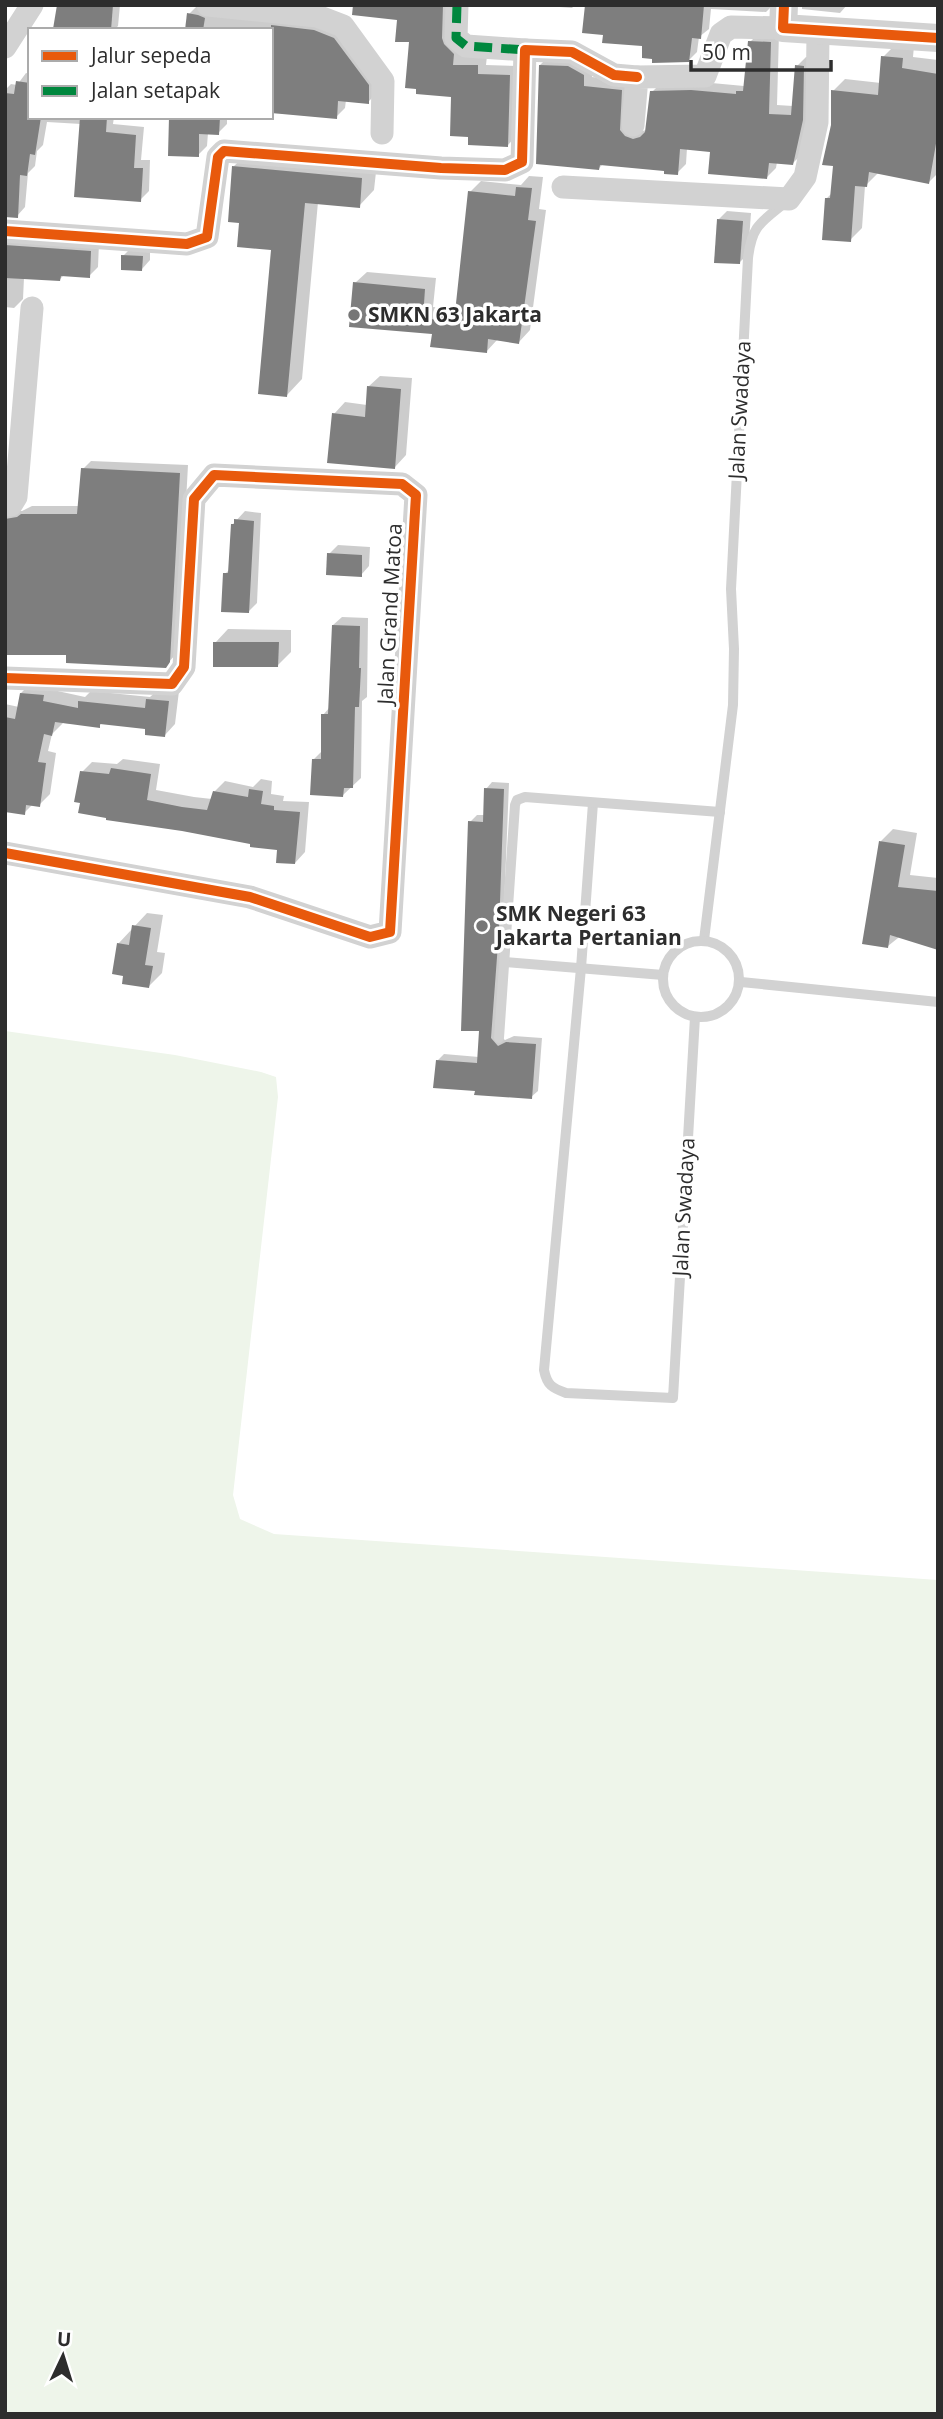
<svg xmlns="http://www.w3.org/2000/svg" width="943" height="2419" viewBox="0 0 943 2419" font-family="'Open Sans',sans-serif">
<style>
.green{fill:#eef5ea}
.shadow{fill:#0003}
.building{fill:#7e7e7e}
.lines{fill:none;stroke-linecap:round;stroke-linejoin:round}
.service{stroke:#d2d2d2;stroke-width:10}
.minor{stroke:#d2d2d2;stroke-width:23}
.tertiary{stroke:#d2d2d2;stroke-width:28}
.quiet{stroke:#00873e;stroke-width:9;stroke-dasharray:18 9;stroke-linecap:butt}
.cycleway-casing{stroke:#fff;stroke-width:15}
.cycleway{stroke:#e8590c;stroke-width:10}
.poi-dot{fill:#767676;stroke:#fff;stroke-width:2.5}
.labels{text-anchor:middle;stroke-width:7;stroke-linejoin:round;paint-order:stroke}
.poi-label{font-size:21px;font-weight:bold;fill:#2d2d2d;stroke:#fff;text-anchor:start}
.street-label{font-size:21px;fill:#2d2d2d;stroke:#fff}
</style>
<rect width="100%" height="100%" fill="#fff"/>
<path class="green" d="M5,1031L175,1055L261,1072L276,1077L278,1097L233,1495L240,1519L274,1534L938,1580V2414H5Z"/>
<g class="shadow">
<path d="M59,5H120L118,26L114,30H54Z"/>
<path d="M198,5L343,29L377,93L368,102L346,100L345,108L336,117L271,30H187L189,14Z"/>
<path d="M374,5H452L451,27L487,56L486,65L519,66L517,135L508,145L470,135L453,95L410,41L399,19Z"/>
<path d="M534,5H575L572,8Z"/>
<path d="M593,5H773L766,12L711,9L709,29L699,37L697,52L689,60L605,33Z"/>
<path d="M802,5H847L840,13L802,9Z"/>
<path d="M759,33H779L777,105L793,106L797,66L806,57L812,58L811,110L802,154L793,163L777,162L776,168L767,177L712,150L687,148L686,164L677,173L666,170L603,164L599,168L540,65L549,56L593,66L592,77L630,81L642,131L647,130L652,92L661,83L701,82L744,86L750,42Z"/>
<path d="M895,45L914,46L913,57L938,60V173L929,182L879,172L865,186L862,228L850,240L826,199L832,193L835,165L833,91L845,79L881,83L883,57Z"/>
<path d="M26,73L30,74V117H114L113,124L144,127L141,160H150L149,191L140,200L81,124L47,122L43,145L37,151L35,166L28,173L25,207L17,216L5,217V90L11,84L17,85Z"/>
<path d="M171,117H235L227,119V124L218,133H208L207,146L198,155Z"/>
<path d="M250,151L377,163L374,190L359,206L318,202L302,379L287,395L273,248L241,222L234,166Z"/>
<path d="M529,176L543,177L539,209L546,210L530,330L519,342L497,340L486,352L434,333L355,283L367,272L436,278L433,307L457,310L470,192L481,181L521,185Z"/>
<path d="M727,211L751,213L748,254L739,263L719,219Z"/>
<path d="M5,234L99,243L98,267L89,276L64,275L60,279L24,278L23,299L14,308L5,307Z"/>
<path d="M132,247L150,248V260L142,269L123,256Z"/>
<path d="M380,376L412,378L406,455L395,467L334,414L345,402L367,405L368,387Z"/>
<path d="M91,461L188,465L178,652L165,666L68,653H5V516L11,510L22,511L32,506H80L83,469Z"/>
<path d="M245,511L261,513L257,603L248,612L225,574L230,569L233,524Z"/>
<path d="M338,545L370,547L369,566L361,575L329,554Z"/>
<path d="M342,617L368,618L367,697L362,701L361,778L343,795L314,759L323,750V715L330,707L333,625Z"/>
<path d="M228,629L291,630V652L278,665L215,643Z"/>
<path d="M32,682L53,690L85,697L91,691L150,697L159,689L179,691L175,724L165,735L147,728L102,723L99,726L63,723L52,734L48,751L56,753L50,794L39,805L33,804L24,813L5,800V704L19,707L21,693Z"/>
<path d="M123,759L160,764L156,790L194,797L212,799L214,792L225,781L253,787L261,779L272,781L271,794L284,796L283,801L309,802L305,852L295,863L279,849L144,823L82,772L92,762L117,764Z"/>
<path d="M492,782L509,783L499,1035L505,1040L514,1036L542,1038L538,1091L531,1097L476,1089L437,1061L444,1054L479,1057L481,1030L470,822L477,815H485L486,789Z"/>
<path d="M893,829L917,833L910,875L938,878V906L888,946L881,841Z"/>
<path d="M147,913L163,915L157,952L165,953L162,973L149,986L118,944Z"/>
</g>
<g class="building">
<path d="M57,5H113L111,30L53,29Z"/>
<path d="M353,5H443L442,38L444,44L454,54L453,65H478V74L510,75L508,147L468,145V137L450,136L451,97L416,94V89L405,88L409,42H395L397,20L352,15Z"/>
<path d="M585,5H704L701,39L692,38L689,62L652,63V59L642,58V46L602,43L603,35L582,33Z"/>
<path d="M187,13L198,15L205,18L203,30H185Z"/>
<path d="M271,25L314,30L334,38L369,85V104L338,101L337,119L271,113Z"/>
<path d="M748,41L771,42L769,114L791,115L795,65L804,66L803,120L793,165L769,163L767,179L708,174L710,152L680,149L678,175L664,174V171L600,165L599,170L536,164L539,65L568,66L584,75V86L622,90L620,130L625,136L633,139L640,137L645,132L650,91L691,90L736,94V91H743Z"/>
<path d="M881,56L903,58L902,68L938,74V132L929,184L869,172L867,187L855,186L851,242L822,240L825,198H830L833,166L822,165L831,125V90L878,95Z"/>
<path d="M16,81L30,83V117H41L35,155L30,154L27,176L20,175L18,218L5,217V93L14,94Z"/>
<path d="M80,117H107L106,132L136,135L134,168H143L141,202L74,197Z"/>
<path d="M169,117H220L219,135L199,134V157L168,156Z"/>
<path d="M232,166L362,178L360,208L305,203L287,397L258,394L271,250L237,247L239,223L228,222Z"/>
<path d="M516,187L532,188L528,220L536,221L519,344L488,339L487,353L430,347L432,334L349,327L353,282L425,289L423,318L454,322L468,191L515,196Z"/>
<path d="M717,219L743,221L740,264L714,263Z"/>
<path d="M5,245L91,251L90,278L61,276L60,281L5,278Z"/>
<path d="M121,255L143,256L142,271L121,270Z"/>
<path d="M367,386L401,389L395,469L327,463L332,413L365,417Z"/>
<path d="M81,468L180,473L170,662L166,668L66,663V655H5V519L17,517L21,514H77Z"/>
<path d="M234,519L254,521L249,613L221,612L223,573H228L231,524H234Z"/>
<path d="M327,553L362,555V577L326,575Z"/>
<path d="M332,625L360,626L359,668H361L359,707H355L353,788H344L343,797L310,795L312,759H321V714H328Z"/>
<path d="M213,642H279L278,667H213Z"/>
<path d="M20,693L44,695L43,701L78,708V701L145,708L146,699L169,701L165,737L145,735V729L100,724V728L55,722L52,736L44,734L38,762L46,763L40,807L26,805L25,815L5,812V717L15,719Z"/>
<path d="M111,768L151,774L147,800L182,807L207,810L213,791L248,797L249,789L263,791L261,804L274,806V810L300,812L295,864L276,863L277,850L250,847V844L182,831L106,820V818L78,813L80,803L74,802L80,771L109,774Z"/>
<path d="M484,788L504,789L499,930L491,1038L498,1046L506,1042L536,1044L532,1099L474,1095L475,1091L433,1088L436,1060L477,1063L479,1031H461L468,821L483,822Z"/>
<path d="M879,841L905,845L898,887L938,891V950L890,935L888,948L862,944Z"/>
<path d="M132,925L151,928L145,965L153,966L149,988L122,984L123,976L112,974L117,943L129,945Z"/>
</g>
<g class="lines">
<g class="service">
<path d="M593,803L581,968L544,1370C547,1385 552,1388 566,1393L673,1398L695,1017"/>
<path d="M704,940L733,705L734,649L731,589L748,258C752,224 762,222 787,201"/>
<circle cx="701" cy="979" r="38"/>
<path d="M504,962L663,975"/>
<path d="M741,982L938,1002"/>
<path d="M499,1038L515,805L517,800L525,797L720,812"/>
</g>
<g class="minor">
<path d="M208,5L317,16L343,26L383,81L382,133"/>
<path d="M457,5L456,38L466,46L525,50"/>
<path d="M5,47L32,5"/>
<path d="M633,125L637,77L705,76L721,34L731,27L783,28"/>
<path d="M563,187L789,199L805,177L817,122L818,32"/>
<path d="M5,231L187,244L207,237L218,157L224,151L441,168L505,170L522,162L525,50L572,52L614,75L637,77"/>
<path d="M5,505H11L16,497L32,308"/>
<path d="M5,678L172,684L184,667L194,499L214,475L402,484L416,495L390,932L370,937L250,897L5,853"/>
</g>
<path class="tertiary" d="M784,5L783,28L938,38"/>
<path class="quiet" d="M457,5L456,38L466,46L525,50"/>
<g class="cycleway-casing">
<g id="cycleway">
<path d="M784,5L783,28L938,38"/>
<path d="M5,231L187,244L207,237L218,157L224,151L441,168L505,170L522,162L525,50L572,52L614,75L637,77"/>
<path d="M5,678L172,684L184,667L194,499L214,475L402,484L416,495L390,932L370,937L250,897L5,853"/>
</g>
</g>
<use href="#cycleway" class="cycleway"/>
</g>
<g class="poi-dot">
<circle cx="354" cy="315" r="7"/>
<circle cx="482" cy="926" r="7"/>
</g>
<g class="labels">
<g class="poi-label">
<text x="368" y="322">SMKN 63 Jakarta</text>
<text x="496" y="921">SMK Negeri 63<tspan x="496" dy="24">Jakarta Pertanian</tspan></text>
</g>
<g class="street-label">
<text transform="translate(740 410) rotate(-87)" y="7">Jalan Swadaya</text>
<text transform="translate(390 614) rotate(-87)" y="7">Jalan Grand Matoa</text>
<text transform="translate(684 1207) rotate(-87)" y="7">Jalan Swadaya</text>
</g>
</g>
<rect width="943" height="2419" fill="none" stroke="#2d2d2d" stroke-width="14"/>
<rect x="28" y="28" width="245" height="91" fill="#ffffff" stroke="#ababab" stroke-width="2"/>
<rect x="42" y="51" width="35" height="10" fill="#e8590c" stroke="#ababab" stroke-width="2"/>
<text x="91" y="63" font-size="21" fill="#2d2d2d">Jalur sepeda</text>
<rect x="42" y="86" width="35" height="10" fill="#00873e" stroke="#ababab" stroke-width="2"/>
<text x="91" y="98" font-size="21" fill="#2d2d2d">Jalan setapak</text>
<g transform="translate(63 2356) rotate(4)" stroke="#ffffff" stroke-width="5" paint-order="stroke">
<path d="M0-5L12 26L0 18L-12 26Z" fill="#2d2d2d"/>
<text y="-10" font-size="19" font-weight="bold" text-anchor="middle" fill="#2d2d2d">U</text>
</g>
<path d="M691 60v10h140v-10" fill="none" stroke="#2d2d2d" stroke-width="3.5"/>
<text x="702" y="60" font-size="21" fill="#2d2d2d" stroke="#ffffff" stroke-width="5" paint-order="stroke">50 m</text>
</svg>
